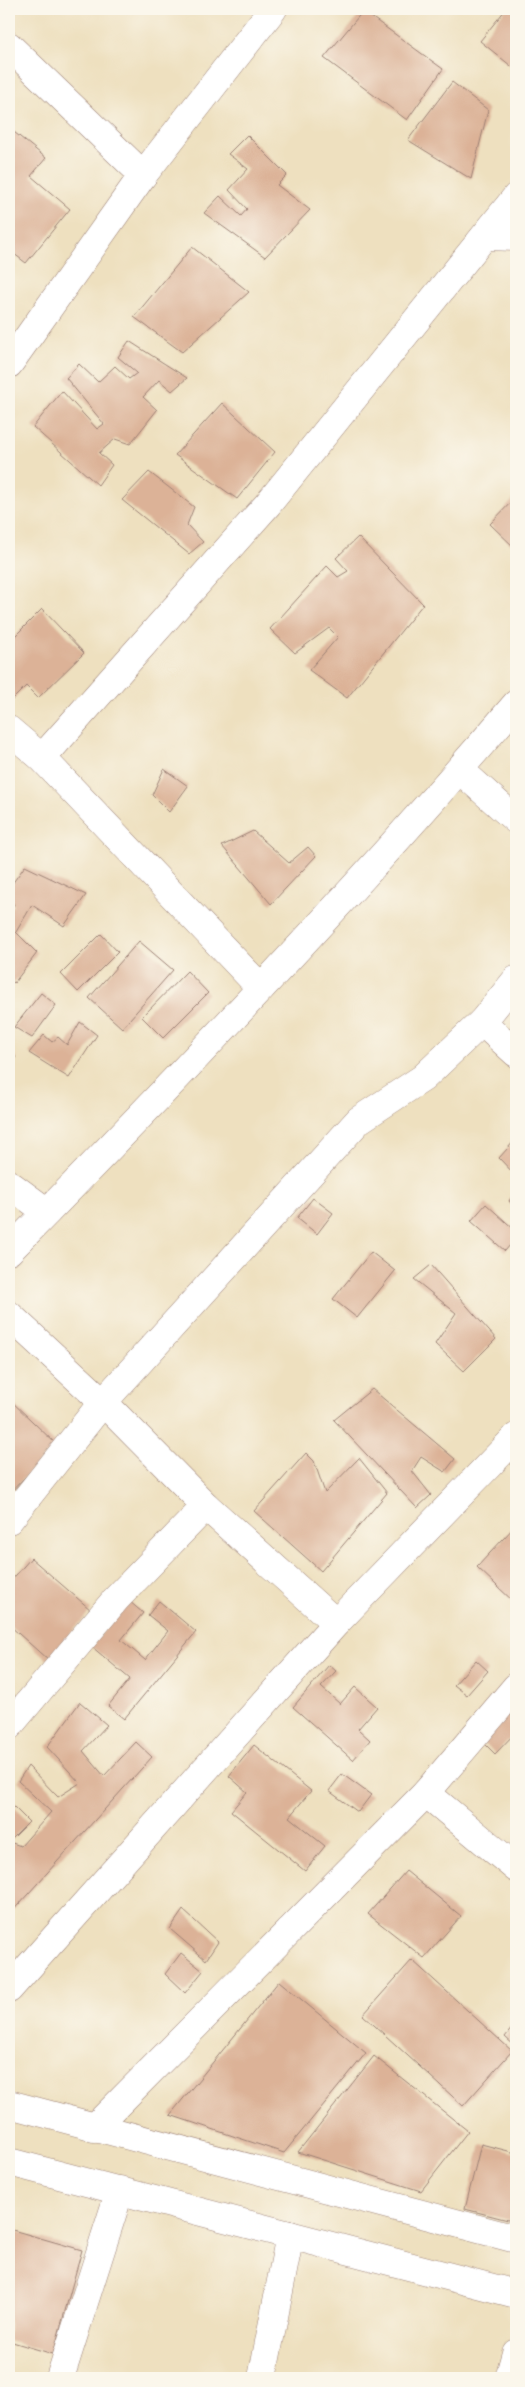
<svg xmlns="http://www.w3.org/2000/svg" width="525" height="2387" viewBox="0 0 525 2387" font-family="'Gochi Hand',sans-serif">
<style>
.building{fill:#dcb297}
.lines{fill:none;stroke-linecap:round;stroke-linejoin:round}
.street-casing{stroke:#9c8075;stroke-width:29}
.primary-casing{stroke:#9c8075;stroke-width:29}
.street{stroke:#fff;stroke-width:28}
.primary{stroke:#fff;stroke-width:28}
</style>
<rect width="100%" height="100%" fill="#fbf7ec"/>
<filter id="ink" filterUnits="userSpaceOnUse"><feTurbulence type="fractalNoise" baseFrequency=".02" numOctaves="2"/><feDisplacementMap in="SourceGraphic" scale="10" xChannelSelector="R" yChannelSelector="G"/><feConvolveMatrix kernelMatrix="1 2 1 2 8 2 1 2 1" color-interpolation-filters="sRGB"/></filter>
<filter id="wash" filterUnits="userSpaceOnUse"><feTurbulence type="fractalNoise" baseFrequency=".0096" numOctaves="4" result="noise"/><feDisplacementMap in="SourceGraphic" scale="20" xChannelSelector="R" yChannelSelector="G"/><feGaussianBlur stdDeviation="1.12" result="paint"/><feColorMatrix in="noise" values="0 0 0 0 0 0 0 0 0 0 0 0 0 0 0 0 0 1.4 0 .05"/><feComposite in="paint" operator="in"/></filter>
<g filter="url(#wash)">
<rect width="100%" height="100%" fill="#eee0bf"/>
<g id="blocks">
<g class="building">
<path d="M506,9H516V70L480,41Z"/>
<path d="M363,11L443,69L407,120L324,58Z"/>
<path d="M452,82L488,110L471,179L408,140Z"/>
<path d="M9,128L46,158L31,176L70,209L26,263L9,250Z"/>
<path d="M247,135L287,175L277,185L310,210L265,257L204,213L220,196L241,216L247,209L229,190L248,169L228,154Z"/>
<path d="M192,247L249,292L182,352L134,317Z"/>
<path d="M129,341L187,378L172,391L159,380L143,397L157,410L130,444L115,439L99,453L112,465L98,485L33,427L62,391L97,429L104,424L66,378L79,364L98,382L115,366L129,379L137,373L118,357Z"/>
<path d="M222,403L275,452L237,499L175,455Z"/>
<path d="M149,472L194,507L187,525L203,542L189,554L122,500Z"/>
<path d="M516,497V549L490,524Z"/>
<path d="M358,537L423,604L347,698L309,670L338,637L329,628L295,653L270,629L327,566L338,577L348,571L336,558Z"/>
<path d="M42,609L84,653L38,698L26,686L9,703V642Z"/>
<path d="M164,769L188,786L169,812L152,795Z"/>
<path d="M253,831L289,863L308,847L316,856L271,904L222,846Z"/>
<path d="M25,866L86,895L64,926L32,905L16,932L37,953L14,983L9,979V910L14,905L9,896V888Z"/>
<path d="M101,934L118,952L78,992L61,974Z"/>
<path d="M139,941L173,970L122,1028L89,998Z"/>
<path d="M187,971L208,993L163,1038L142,1017Z"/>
<path d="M41,993L56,1005L32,1038L14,1027Z"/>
<path d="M80,1022L97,1035L69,1078L29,1053L44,1035L52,1042L58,1037L67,1045Z"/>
<path d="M9,1053L16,1057L9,1065Z"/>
<path d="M516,1139V1176L499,1158Z"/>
<path d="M516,1191V1209L509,1201Z"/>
<path d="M313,1198L333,1213L317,1234L297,1218Z"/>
<path d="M486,1204L516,1231V1238L505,1251L471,1221Z"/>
<path d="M371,1252L395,1271L357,1318L333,1299Z"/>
<path d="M431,1265L496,1339L464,1371L435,1344L456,1313L414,1279Z"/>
<path d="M372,1389L455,1459L445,1472L421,1457L412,1471L431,1495L417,1508L334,1420Z"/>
<path d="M9,1399L56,1444L9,1494Z"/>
<path d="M306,1453L314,1461L325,1493L359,1458L387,1493L321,1571L254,1511Z"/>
<path d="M516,1525V1604L477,1567Z"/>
<path d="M31,1558L91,1610L48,1660L9,1625V1583Z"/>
<path d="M129,1601L143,1613L121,1640L145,1660L168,1631L148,1615L159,1601L196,1632L124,1719L108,1706L130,1679L91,1646Z"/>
<path d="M476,1660L488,1671L467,1695L454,1685Z"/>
<path d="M329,1665L336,1671L321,1687L340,1704L355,1687L377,1707L358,1729L370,1740L353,1760L293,1707Z"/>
<path d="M9,1689L22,1704L17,1708L9,1699Z"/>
<path d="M80,1702L107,1725L83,1751L104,1776L136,1742L152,1757L9,1915V1842L21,1846L51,1812L18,1781L28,1766L58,1797L80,1783L47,1747Z"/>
<path d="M516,1704V1732L495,1754L481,1740Z"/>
<path d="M254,1745L311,1791L289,1817L325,1846L305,1871L231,1811L247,1792L229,1776Z"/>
<path d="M342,1774L371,1795L358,1812L329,1791Z"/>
<path d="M9,1802L29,1822L9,1842Z"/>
<path d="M406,1871L461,1916L424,1958L368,1914Z"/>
<path d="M183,1910L218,1942L206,1960L170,1929Z"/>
<path d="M181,1953L203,1971L185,1993L165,1974Z"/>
<path d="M412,1960L512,2051L463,2106L363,2015Z"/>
<path d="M279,1981L366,2053L284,2153L170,2115Z"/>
<path d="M516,2023V2047L505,2037Z"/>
<path d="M374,2056L468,2131L421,2191L298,2152Z"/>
<path d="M481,2144L516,2153V2222L465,2209Z"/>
<path d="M9,2229L82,2250L53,2354L9,2341Z"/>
</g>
</g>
</g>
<g filter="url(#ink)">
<use href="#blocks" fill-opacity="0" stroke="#9c8075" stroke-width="1"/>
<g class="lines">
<g class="street-casing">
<g id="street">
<path d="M9,46L143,175"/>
<path d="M486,236L516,237"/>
<path d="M9,364L143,175L273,9"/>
<path d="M9,730L42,758L261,988"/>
<path d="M42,758L268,504L516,197"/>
<path d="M460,770L516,820"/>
<path d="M482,1022L516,1053"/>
<path d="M9,1184L47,1212"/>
<path d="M9,1251C183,1074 354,893 516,704"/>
<path d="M9,1315L103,1402L206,1506L336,1623"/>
<path d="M9,1520L103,1402L359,1120L423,1078L482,1022L516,980"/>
<path d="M9,1726L116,1599L206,1506"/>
<path d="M426,1793L516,1868"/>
<path d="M9,1989L336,1623L516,1437"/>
<path d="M94,2128L426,1793L516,1687"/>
<path d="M60,2378L120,2190"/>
<path d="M262,2378L290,2235"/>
<path d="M509,2378L516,2353"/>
</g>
</g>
<g class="primary-casing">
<g id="primary">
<path d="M9,2104L516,2239"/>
<path d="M9,2162L516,2294"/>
</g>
</g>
<use href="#street" class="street"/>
<use href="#primary" class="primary"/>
</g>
</g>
<rect width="525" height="2387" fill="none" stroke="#fbf7ec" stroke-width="30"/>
</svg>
